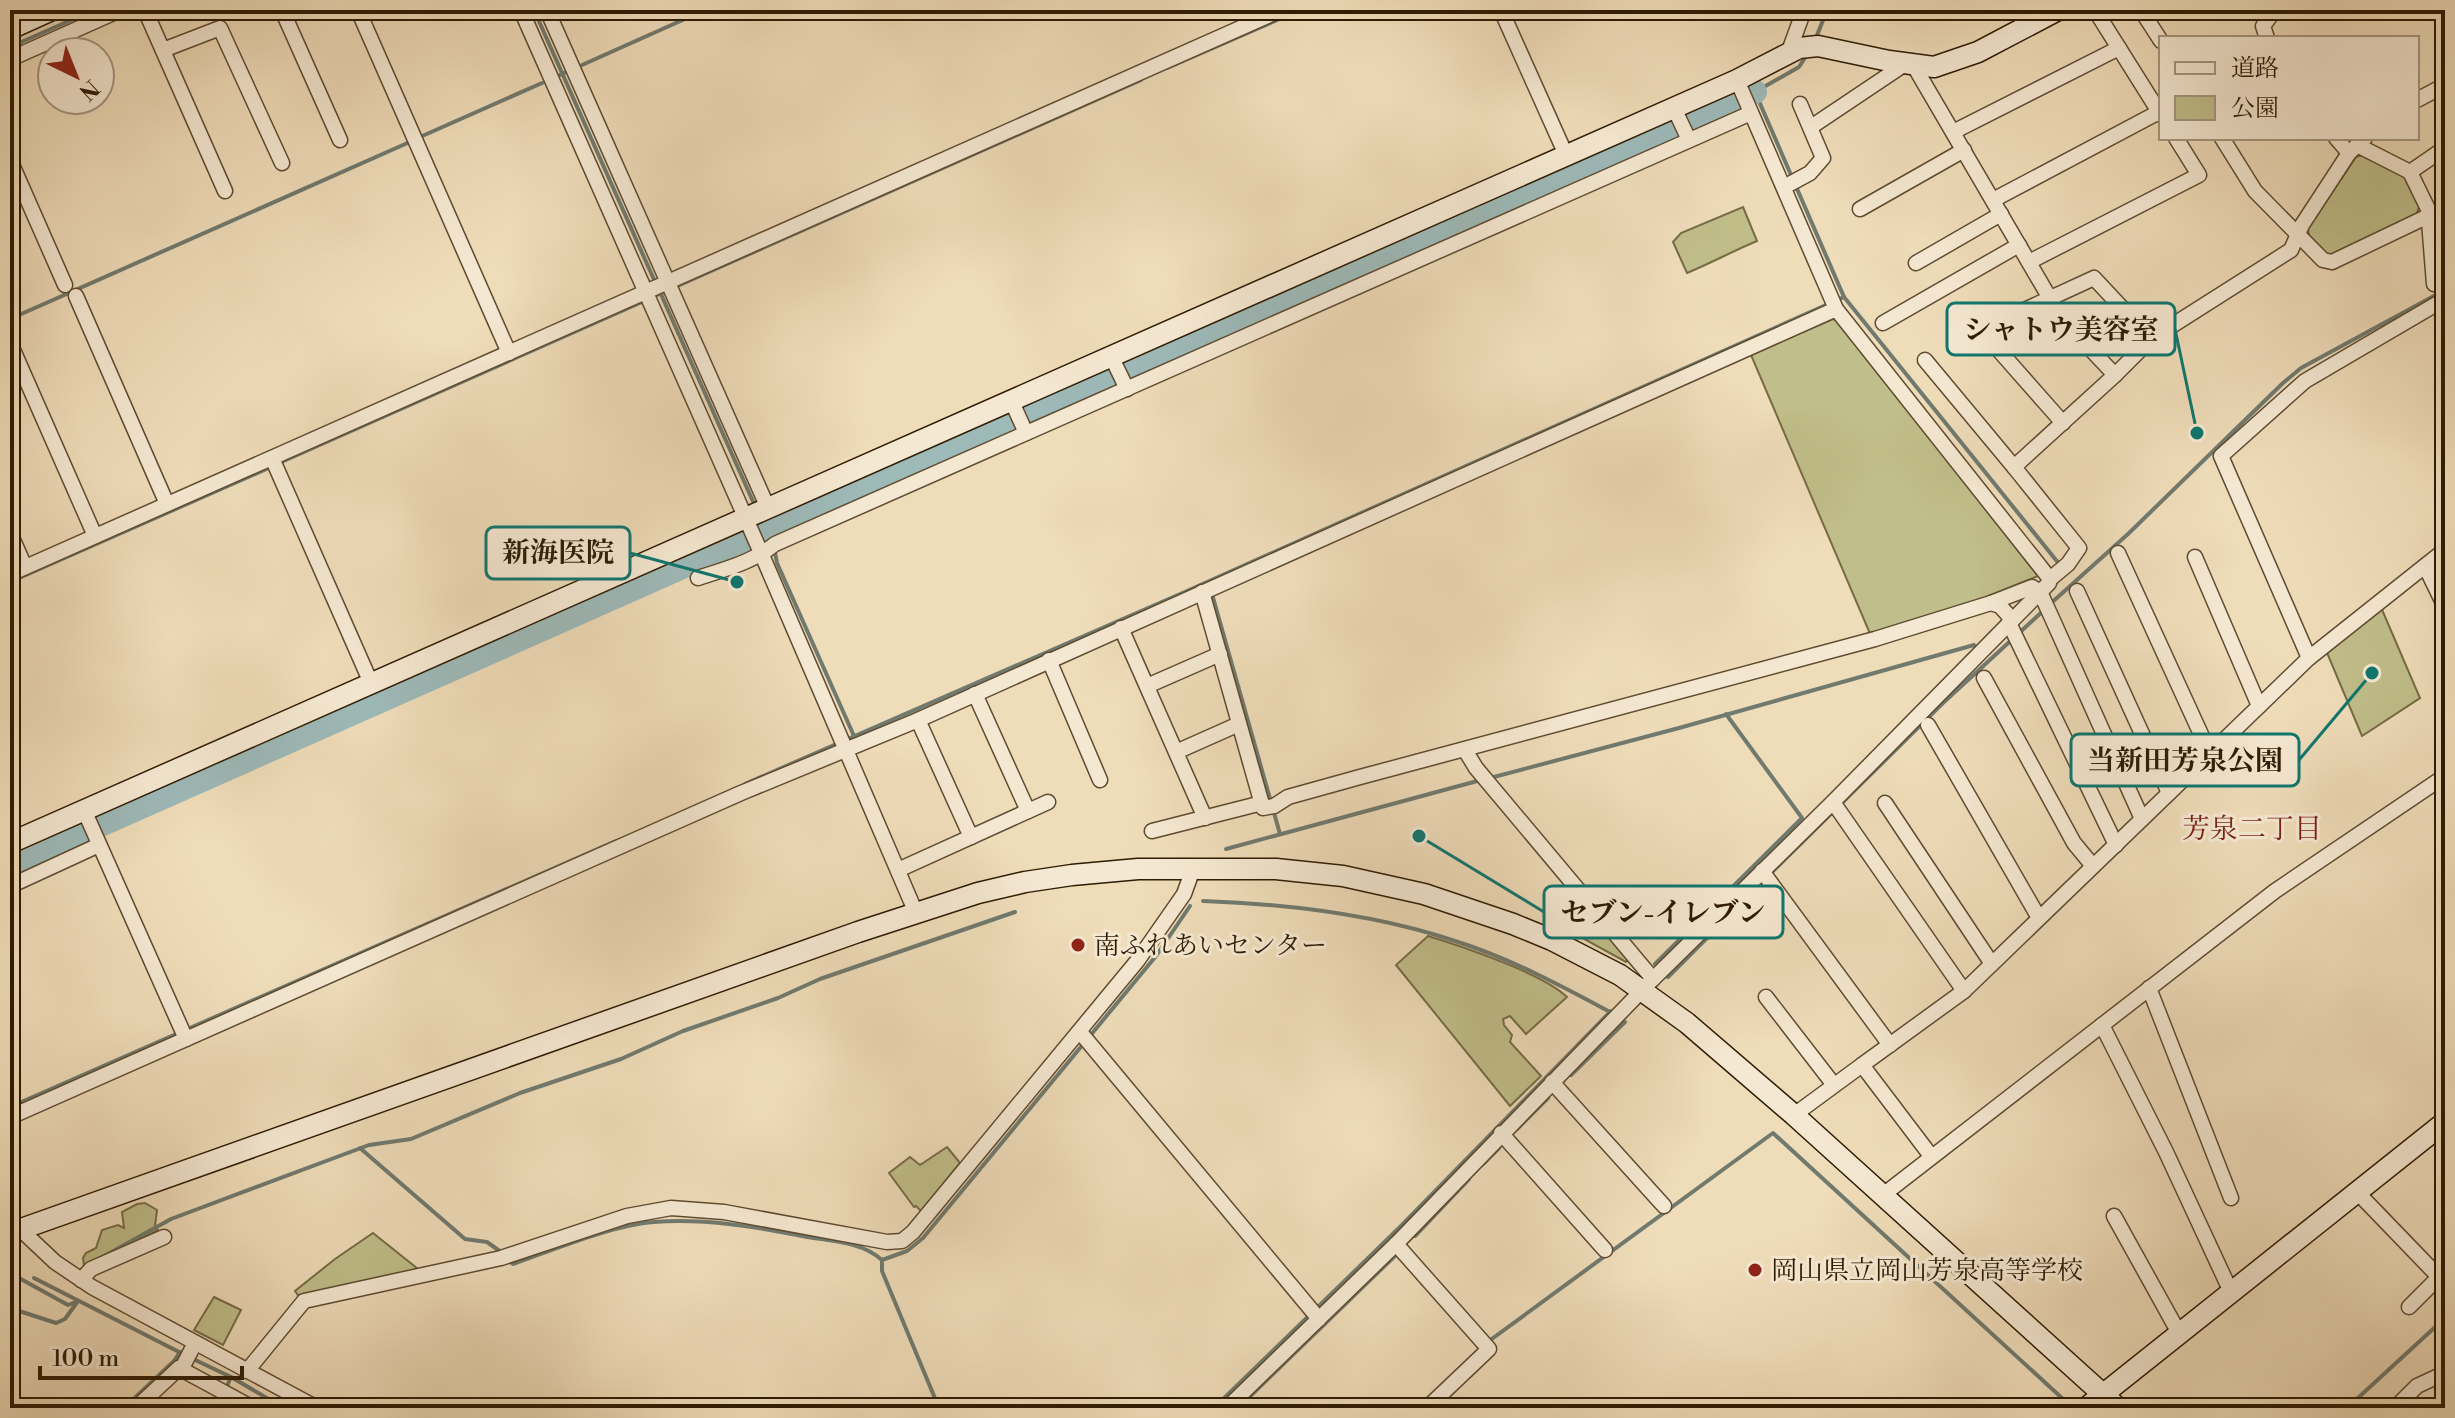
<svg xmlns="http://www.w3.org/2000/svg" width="2455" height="1418" viewBox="0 0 2455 1418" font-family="'Libre Bodoni','Noto Serif JP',serif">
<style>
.green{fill:#c0be8a;stroke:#766c46;stroke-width:2}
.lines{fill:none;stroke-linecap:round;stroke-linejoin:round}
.stream{stroke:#707a6f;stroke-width:4}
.river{stroke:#9db9b8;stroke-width:24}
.street-casing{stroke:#5e4b30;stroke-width:17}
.secondary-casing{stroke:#2d1b02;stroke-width:23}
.street{stroke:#f5e8d2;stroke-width:14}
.secondary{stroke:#f5e8d2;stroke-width:20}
.poi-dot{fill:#8f2418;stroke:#f5e8d2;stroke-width:3}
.labels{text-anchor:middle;stroke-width:6;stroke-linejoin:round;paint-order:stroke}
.poi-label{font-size:26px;fill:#2d1b02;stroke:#f5e8d2;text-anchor:start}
.neighbourhood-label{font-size:28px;fill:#7a1f14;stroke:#f5e8d2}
.leader{fill:none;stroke:#0f766e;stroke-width:3}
.callout-dot{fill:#0f766e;stroke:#f5e8d2;stroke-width:3}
.callout{fill:#f5e8d2;stroke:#0f766e;stroke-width:3}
.callout-label{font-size:28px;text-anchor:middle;font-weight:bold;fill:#2d1b02}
</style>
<rect width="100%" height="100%" fill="#efdcb9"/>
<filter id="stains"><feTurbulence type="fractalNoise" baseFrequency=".0025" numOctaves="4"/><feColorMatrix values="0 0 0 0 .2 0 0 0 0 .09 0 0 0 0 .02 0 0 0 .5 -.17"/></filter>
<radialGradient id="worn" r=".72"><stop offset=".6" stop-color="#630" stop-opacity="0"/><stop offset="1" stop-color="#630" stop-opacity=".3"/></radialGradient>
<g class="green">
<path d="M2363,155L2405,177L2420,205L2416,215L2334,259C2322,255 2308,241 2308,228L2356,157Z"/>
<path d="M1743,207L1757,241C1733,251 1711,263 1687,273L1673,242L1681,233Z"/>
<path d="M1833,319L1840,322L2038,576L1984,598L1871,636L1751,355Z"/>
<path d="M2380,605L2420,698L2362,736L2325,648Z"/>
<path d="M1575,897L1628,960L1626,962L1548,919Z"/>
<path d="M1428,936C1461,946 1544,974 1567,997L1526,1034L1510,1016L1503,1019L1504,1025L1512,1035L1510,1042L1541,1076L1510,1106L1396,965Z"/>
<path d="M947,1147L960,1163L921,1211L916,1206L914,1207L889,1173L910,1157L920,1165Z"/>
<path d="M145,1203L157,1210L155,1226L158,1230L91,1266L84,1265L83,1258L86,1253L96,1248L102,1230L118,1225L124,1228L122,1212L137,1204Z"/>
<path d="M373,1233L418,1269L300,1298L295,1291L335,1259Z"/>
<path d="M214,1297L241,1310L223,1345L194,1330Z"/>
</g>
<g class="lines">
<g class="stream">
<path d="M534,10L656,284"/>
<path d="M1816,38L1827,10"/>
<path d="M10,47L94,10"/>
<path d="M1808,53L1799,67L1755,92L1844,297L2060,565"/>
<path d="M582,65L705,10"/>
<path d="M1167,68L1300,10"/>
<path d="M558,76L566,72"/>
<path d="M420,137L542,83"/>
<path d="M660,292L755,506"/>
<path d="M657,295L1141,80"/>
<path d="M10,319L412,141"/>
<path d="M279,463L642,302"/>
<path d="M766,523L768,530"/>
<path d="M765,531L769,541"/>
<path d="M775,553L777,563L854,736"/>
<path d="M10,582L271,467"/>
<path d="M1212,594L1280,834"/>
<path d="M2049,605L2128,534L2283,383L2301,368L2445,290"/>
<path d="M1490,778L1679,728L1974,645"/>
<path d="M745,784L1187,591L1844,297"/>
<path d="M1226,849L1481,780"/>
<path d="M1770,874L1943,703L2043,611"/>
<path d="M1203,901C1287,904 1374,914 1455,941C1509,958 1560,985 1610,1012"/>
<path d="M1655,964L1802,818L1726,714"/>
<path d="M1668,977L1764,881"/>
<path d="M1571,1075L1625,1022"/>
<path d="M10,1107L616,841"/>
<path d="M1517,1129L1548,1098"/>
<path d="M360,1148L465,1239L487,1242L501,1252"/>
<path d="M1483,1164L1499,1148"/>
<path d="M1415,1236L1469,1179"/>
<path d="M99,1259L171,1219L369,1145L411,1139L520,1093L621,1059L683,1031L778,998L820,979L1015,912"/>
<path d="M507,1259L513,1264C553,1250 612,1225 654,1222C705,1218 757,1227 807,1237C833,1241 862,1242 882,1260"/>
<path d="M10,1275L19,1278L68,1305L76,1302"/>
<path d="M34,1278L183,1354"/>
<path d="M10,1308L56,1323L65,1319L78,1301"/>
<path d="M1489,1341L1773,1133L2063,1399"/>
<path d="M191,1358L231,1377L284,1408"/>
<path d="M124,1408L174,1361L180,1352"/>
<path d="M217,1408L231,1377"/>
<path d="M939,1408L882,1271V1260L907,1251L923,1238L1156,956L1190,906"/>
<path d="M1214,1408L1400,1227L1611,1011"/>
<path d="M1238,1408L1397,1254"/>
<path d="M2347,1408L2445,1318"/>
</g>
<path class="river" d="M10,865L1755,92"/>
<g class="street-casing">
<g id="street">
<path d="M145,10L225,191"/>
<path d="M282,10L340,140"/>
<path d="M358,10L509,353"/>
<path d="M521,10L762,555L916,913"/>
<path d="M547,10L768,508"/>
<path d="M1501,10L1566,155"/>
<path d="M2095,10L2161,115"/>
<path d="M2141,10L2161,41"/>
<path d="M2267,38L2263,26L2275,10"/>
<path d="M163,50L220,28L282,163"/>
<path d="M1788,54L1804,10"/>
<path d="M10,59L120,10"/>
<path d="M1914,66L2062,319L2115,375"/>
<path d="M1737,80L1836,309L2050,579"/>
<path d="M2417,100L2445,85"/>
<path d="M1674,108L1689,140"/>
<path d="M1811,127L1905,64"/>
<path d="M1953,132L2119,48"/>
<path d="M2222,138L2255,191L2323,260L2332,262L2445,208"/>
<path d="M2336,138L2349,153"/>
<path d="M2357,145L2410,172L2445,148"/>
<path d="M10,160L65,285"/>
<path d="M2410,172L2428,209L2434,284"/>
<path d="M1784,187L1810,173L1823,158L1800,104"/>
<path d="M1993,200L2159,112"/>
<path d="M1860,209L1964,150"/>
<path d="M2029,262L2199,175L2176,138"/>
<path d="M1916,263L2001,214"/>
<path d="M76,296L167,504"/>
<path d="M1883,323L2019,245"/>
<path d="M10,343L95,536"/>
<path d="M1111,356L1127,389"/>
<path d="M1925,360L2014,467"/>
<path d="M1011,400L1026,433"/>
<path d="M2063,423L1981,330L2094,278L2151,339"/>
<path d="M272,458L371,683"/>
<path d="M10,533L25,567"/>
<path d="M2118,553L2210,754"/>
<path d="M2195,557L2259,706"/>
<path d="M2425,566L2445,607"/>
<path d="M10,574L1281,10"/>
<path d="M698,578C725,569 753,562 775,544L1751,113"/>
<path d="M2077,591L2169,793"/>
<path d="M1202,592L1263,808L1274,806L1288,797L1360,777L1875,639L1991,603L2032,587L2040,592L2051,616L2142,819"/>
<path d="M1991,603L2000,606L2010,617L2009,623L2116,845"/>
<path d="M1121,628L1205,818"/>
<path d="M2309,658L2221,456L2305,381L2445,299"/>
<path d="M1049,660L1100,780"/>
<path d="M1984,678L2074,843L2093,866"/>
<path d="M1147,686L1220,654"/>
<path d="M975,694L1028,811"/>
<path d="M918,720L971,837"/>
<path d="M1928,725L2039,918"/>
<path d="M1465,750L1476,768L1653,979"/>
<path d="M1176,752L1239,724"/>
<path d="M1833,802L1964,991"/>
<path d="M1885,803L1992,964"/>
<path d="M84,810L186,1039"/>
<path d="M1152,831L1262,803"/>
<path d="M898,870L1048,802"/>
<path d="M1762,871L1890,1045"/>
<path d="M10,886L99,845"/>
<path d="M2149,988L2231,1198"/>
<path d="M1766,997L1834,1085"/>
<path d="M2102,1025L2166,1152L2231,1292"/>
<path d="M1080,1032L1319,1319"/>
<path d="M1552,1082L1664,1206"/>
<path d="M1794,1115L1862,1065"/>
<path d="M10,1117L741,793L918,720L1836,309"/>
<path d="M1501,1133L1605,1250"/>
<path d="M1931,1156L1862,1065L1964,991L2309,658L2445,550"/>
<path d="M2357,1192L2439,1277L2409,1307"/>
<path d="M1883,1195L2275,891L2445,776"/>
<path d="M2114,1216L2179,1333"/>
<path d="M20,1229L55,1262L92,1287L317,1408"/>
<path d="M1396,1244L1489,1349L1427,1408"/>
<path d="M81,1280L91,1269L164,1237"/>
<path d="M181,1370L195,1343"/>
<path d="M247,1371L304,1301L501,1258L627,1216L671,1208L724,1212L887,1242L902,1241L913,1232L1138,960L1184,894L1193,869"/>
<path d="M136,1408L179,1368L253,1408"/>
<path d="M1227,1408L1396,1244L1653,979L1833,802L2049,583L2050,579L2068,564L2079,548L2014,467L2115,375L2151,339L2291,250L2302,225L2349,153L2365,138"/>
<path d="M2395,1408L2417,1386L2445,1373"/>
</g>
</g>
<g class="secondary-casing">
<g id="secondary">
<path d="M10,29L52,10"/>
<path d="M10,843L1737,80L1799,48L1818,46L1889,61L1934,67L1978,52L2058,10"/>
<path d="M10,1233L858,932L978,893L1025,882L1072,875L1138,869H1276L1343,876L1424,894L1513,924L1552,940L1620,975L1687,1023L1794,1115L2118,1408"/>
<path d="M2086,1408L2445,1122"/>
</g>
</g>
<use href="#street" class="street"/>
<use href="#secondary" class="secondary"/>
</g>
<g class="poi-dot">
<circle cx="1078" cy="945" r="8"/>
<circle cx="1755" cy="1270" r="8"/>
</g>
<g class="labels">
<g class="poi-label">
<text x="1094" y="954">南ふれあいセンター</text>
<text x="1771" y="1279">岡山県立岡山芳泉高等学校</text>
</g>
<g class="neighbourhood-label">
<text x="2252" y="838">芳泉二丁目</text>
</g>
</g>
<path class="leader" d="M2197 433L2175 329M737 582L630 553M2372 673L2299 760M1419 836L1544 912"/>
<g class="callout-dot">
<circle cx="2197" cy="433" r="8"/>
<circle cx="737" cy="582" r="8"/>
<circle cx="2372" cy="673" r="8"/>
<circle cx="1419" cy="836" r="8"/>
</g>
<g class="callout">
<rect x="1947" y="303" width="228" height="52" rx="8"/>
<rect x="486" y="527" width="144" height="52" rx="8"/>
<rect x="2071" y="734" width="228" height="52" rx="8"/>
<rect x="1544" y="886" width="239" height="52" rx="8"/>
</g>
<g class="callout-label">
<text x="2061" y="339">シャトウ美容室</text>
<text x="558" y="562">新海医院</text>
<text x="2185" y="770">当新田芳泉公園</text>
<text x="1663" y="922">セブン-イレブン</text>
</g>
<rect width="2455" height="1418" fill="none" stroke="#efdcb9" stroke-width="40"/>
<rect x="12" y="12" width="2431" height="1394" fill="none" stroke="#2d1b02" stroke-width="4"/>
<rect x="20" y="20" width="2415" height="1378" fill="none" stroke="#2d1b02" stroke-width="2"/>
<rect x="2159" y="36" width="260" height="104" fill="#f5e8d2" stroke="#a5967f" stroke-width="2"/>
<rect x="2175" y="62" width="40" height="12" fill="#f5e8d2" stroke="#a5967f" stroke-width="2"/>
<text x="2231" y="76" font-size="24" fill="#2d1b02">道路</text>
<rect x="2175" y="96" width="40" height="24" fill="#c0be8a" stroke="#a5967f" stroke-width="2"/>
<text x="2231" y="116" font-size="24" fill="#2d1b02">公園</text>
<g transform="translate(76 76) rotate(137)"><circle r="38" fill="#f5e8d2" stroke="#a5967f" stroke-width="2"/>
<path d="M0-6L14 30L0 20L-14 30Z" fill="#8f2418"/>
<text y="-12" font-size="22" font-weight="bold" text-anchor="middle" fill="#2d1b02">N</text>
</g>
<path d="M40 1366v12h202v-12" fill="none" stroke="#2d1b02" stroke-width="4"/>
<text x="52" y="1366" font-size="24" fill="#2d1b02" stroke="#f5e8d2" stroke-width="6" paint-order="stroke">100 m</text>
<rect width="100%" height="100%" filter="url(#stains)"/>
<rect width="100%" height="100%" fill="url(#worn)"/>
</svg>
